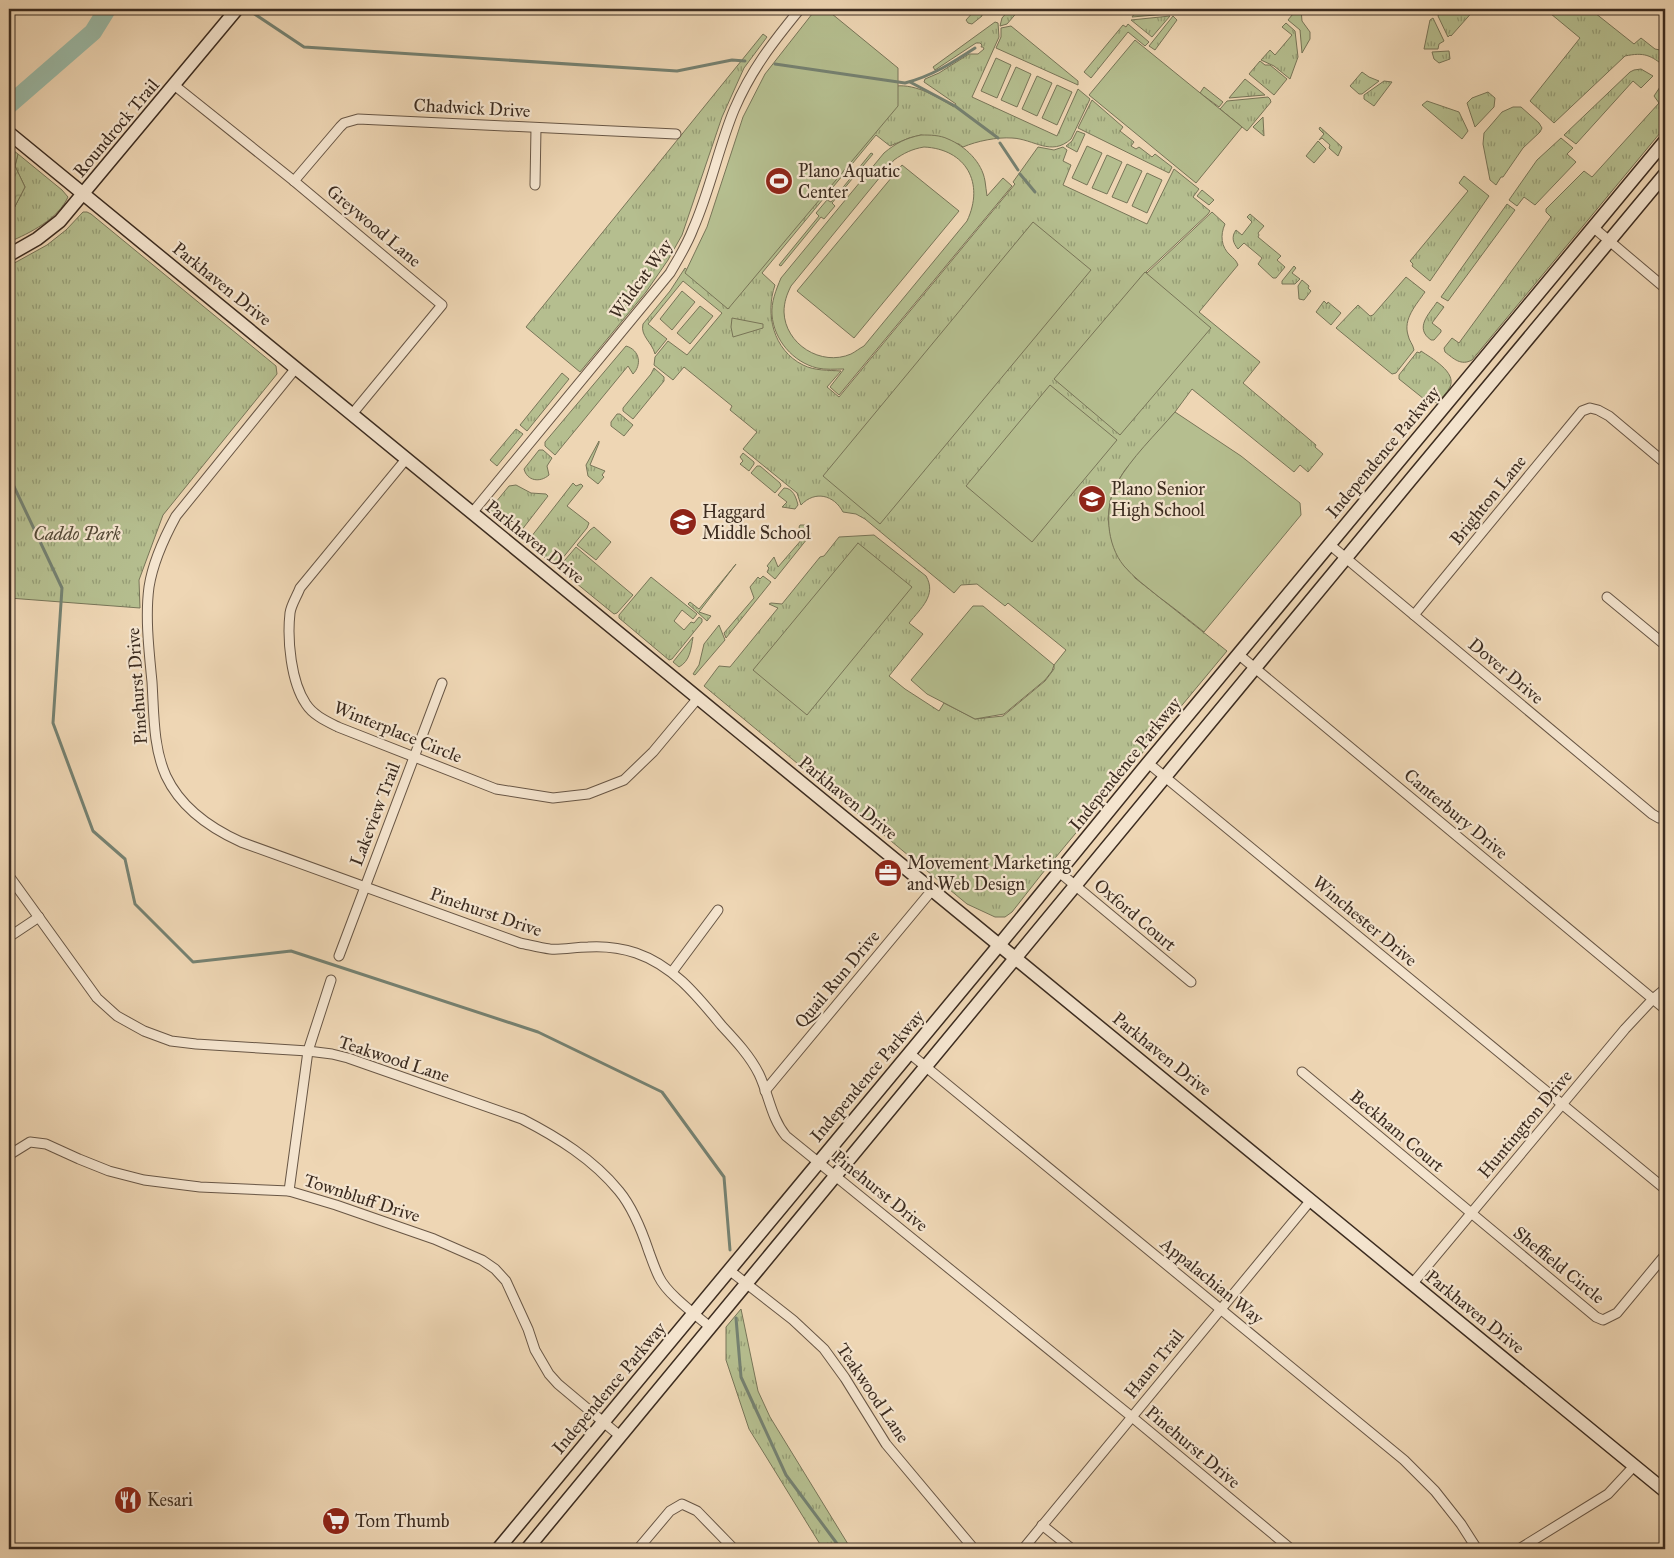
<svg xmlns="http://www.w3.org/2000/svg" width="1674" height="1558" viewBox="0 0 1674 1558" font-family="'IM FELL Great Primer',serif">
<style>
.grass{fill:url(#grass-tufts);stroke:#787558}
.forest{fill:url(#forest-crowns);stroke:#787558}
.pitch{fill:#b5be8f;stroke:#787558;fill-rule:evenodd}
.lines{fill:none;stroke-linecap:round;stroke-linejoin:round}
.stream{stroke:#758171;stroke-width:3}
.river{stroke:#9bbaa7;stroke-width:18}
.street-casing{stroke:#685645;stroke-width:11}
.secondary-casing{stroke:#3c2c20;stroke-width:15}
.street{stroke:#f4e4ce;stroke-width:9}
.secondary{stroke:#f4e4ce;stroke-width:12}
.labels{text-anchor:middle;stroke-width:4.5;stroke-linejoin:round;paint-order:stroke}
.street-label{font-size:18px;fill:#3c2c20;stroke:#f4e4ce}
.poi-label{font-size:18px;fill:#3c2c20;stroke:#f4e4ce;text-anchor:start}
.park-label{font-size:18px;font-style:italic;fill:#544936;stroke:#f4e4ce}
</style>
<defs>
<pattern id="grass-tufts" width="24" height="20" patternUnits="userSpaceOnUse" patternTransform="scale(1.25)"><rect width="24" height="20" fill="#b5be8f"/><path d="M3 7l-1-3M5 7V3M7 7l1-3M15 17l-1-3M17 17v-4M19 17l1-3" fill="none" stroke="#949b74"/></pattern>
<pattern id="forest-crowns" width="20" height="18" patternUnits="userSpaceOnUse" patternTransform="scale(1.25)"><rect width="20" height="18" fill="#b5be8f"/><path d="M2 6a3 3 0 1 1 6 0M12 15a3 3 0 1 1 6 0" fill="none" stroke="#949b74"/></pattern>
</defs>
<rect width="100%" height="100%" fill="#eed6b4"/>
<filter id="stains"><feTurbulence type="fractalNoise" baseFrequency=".004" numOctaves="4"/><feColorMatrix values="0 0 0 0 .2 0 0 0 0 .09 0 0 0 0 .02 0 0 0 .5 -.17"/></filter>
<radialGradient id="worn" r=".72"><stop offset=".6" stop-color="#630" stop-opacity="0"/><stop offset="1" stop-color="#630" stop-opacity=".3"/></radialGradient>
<g class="grass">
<path d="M976,9L981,10L982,16L972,24L968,23L966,20Z"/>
<path d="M1010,9H1020L1007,24L1000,26L1002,18Z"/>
<path d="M1138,9H1168L1169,12L1167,14L1132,17Z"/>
<path d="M1297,9H1301L1302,21L1310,32V39L1302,53L1300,30L1288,20Z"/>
<path d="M1449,9H1475L1451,36L1450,35L1448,37L1438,16L1439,13Z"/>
<path d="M1545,9H1590L1634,44L1641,38L1655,49L1660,50L1665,47V67C1651,55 1644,52 1625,56L1554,123L1530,101L1580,38Z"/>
<path d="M1170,16L1152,37L1131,20Z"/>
<path d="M1173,16L1177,20L1155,50L1149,46Z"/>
<path d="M1433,18L1444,41L1439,44L1438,49H1424L1430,20Z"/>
<path d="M995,22L998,23L999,37L972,97L1057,136L1078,89L1090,99L1071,139C1051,157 1034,139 1012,138C997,137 977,141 963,147L959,144L921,135L909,138L890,146L876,135L762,273L775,285C765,314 773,350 803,365C815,371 828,370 841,371L827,387L839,397L1015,184L1013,182L1038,147L1054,150L1063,147L1067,150L1063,161L1071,165L1063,185L1147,224L1174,169L1199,189L1193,197L1210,211L1208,214L1146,272L1147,273L1212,212L1225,224C1220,235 1221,247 1230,255C1234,259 1236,260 1238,265L1199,312L1260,362L1243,383L1316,445L1315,447L1323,454L1308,472L1300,465L1294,472L1192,389L1175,412L1125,470L1116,484L1110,501L1108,519L1111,536L1135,578L1227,651L1041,875L1012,912L1005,917H995L967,904L704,686L719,666L730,667L778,608L769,604L771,603L782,604L820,557L824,556L839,537L874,535L926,576C937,595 921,608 909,623L923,634L889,676L905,689L939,711L944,703L975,719L1003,716L1045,681L1054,669V665L1066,650L1008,603L1005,606L977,584L961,585L954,593L865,519L856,514L843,512C834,495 815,490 801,505L797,493L743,449L757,432L730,410L732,406L684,367L673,380L654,365L655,357L668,341L687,355L722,313L683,281L648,324L667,339L655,354C652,342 640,336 643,324L670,291L685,268L727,302L896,86C917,84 937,97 954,107L956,104L924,82L925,79L939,73L969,54H978L984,49L983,47H981L982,45L980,43H976L935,70L933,67Z"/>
<path d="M1286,23L1295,31L1298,57L1290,79L1274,66L1261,60L1270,50L1275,55L1292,35L1282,27Z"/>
<path d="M1128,24L1149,42L1145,46L1128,32L1091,78L1084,72L1123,25L1126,27Z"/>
<path d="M1011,26L1078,81V85L996,48L1001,37V28Z"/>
<path d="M763,34L767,37L744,68L722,117L682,235L668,260L646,292L580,372L526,327Z"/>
<path d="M1449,51L1450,59L1439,63L1434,59L1432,52Z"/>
<path d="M1260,61L1265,65H1270L1287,79L1274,95L1249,74Z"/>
<path d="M1641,69L1653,76L1641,88L1633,81L1576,144L1564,135L1630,72L1634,70Z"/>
<path d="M1362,72L1369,77L1379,81L1362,94H1359L1350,86Z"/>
<path d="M1245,79L1265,95L1229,98Z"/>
<path d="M1384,81L1392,82L1374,106L1364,99V95Z"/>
<path d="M1204,87L1223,102L1219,107L1200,93Z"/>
<path d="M1660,87H1665V127L1472,360C1461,366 1454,359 1445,352L1444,348L1452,338L1459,343L1551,217L1546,212V209L1584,171L1592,177L1659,103L1654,96Z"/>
<path d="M1488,92L1495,98L1494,107L1475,127L1467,103L1472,98Z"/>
<path d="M1268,97L1270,99L1271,102L1247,131L1220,109L1227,101Z"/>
<path d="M1092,100L1123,127L1120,131L1134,142L1131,146L1136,149L1139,147L1152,157L1155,154L1172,167L1169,173L1078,128Z"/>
<path d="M1427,101L1459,112L1468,131L1462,139L1422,105Z"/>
<path d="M1513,107H1521L1539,123L1542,128L1540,132L1523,148L1503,177H1501L1496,185L1490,180L1483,144L1484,133L1502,112Z"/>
<path d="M1263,117L1264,136L1253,127Z"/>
<path d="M1320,127L1342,147L1338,156L1329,148L1330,145L1322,138L1319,140L1324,134L1319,129Z"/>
<path d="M1077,131L1085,134L1077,152L1066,146L1072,141Z"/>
<path d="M1561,138L1573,148L1567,154L1576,162L1535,205L1524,197L1517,206L1509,200L1537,160Z"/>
<path d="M1318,141L1326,149L1314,163L1306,156Z"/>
<path d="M18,154L62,190L68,197C58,219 30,233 9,242V218L25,187L15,166Z"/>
<path d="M1464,176L1489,196L1430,281L1412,266L1413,264L1410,261L1468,191L1459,183Z"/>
<path d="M1202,190L1214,200L1209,205L1197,196Z"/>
<path d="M1507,204L1515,210L1448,301L1441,297Z"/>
<path d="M83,212H87L91,214L276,366L277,374L163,515L139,580L140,608L9,598V266L47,245L66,230Z"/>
<path d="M1250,214L1264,226L1258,233L1259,235L1258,237L1281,256L1277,260L1285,267L1276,278H1273L1259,265L1258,264L1262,258L1244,243L1238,249C1233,243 1231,237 1236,230L1242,235L1252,222L1247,217Z"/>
<path d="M1294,266L1296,268L1292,273L1300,279L1295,284H1282V281Z"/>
<path d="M1406,277L1425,292C1416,305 1403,319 1408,335C1409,341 1413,344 1414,350L1396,373L1392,374L1336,328L1358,305L1370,316L1373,315Z"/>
<path d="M1302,280L1309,286L1308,288L1311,291L1304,300L1299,299L1298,286Z"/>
<path d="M1324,301L1327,304L1328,302L1341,313L1331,325L1316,312Z"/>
<path d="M1437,302L1444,307L1432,323L1441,330V332L1434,340H1431C1414,328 1429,314 1437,302Z"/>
<path d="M626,346C640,350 642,365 633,374L628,366L555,455L545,446V442Z"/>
<path d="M1421,351C1431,358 1457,372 1450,387C1447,393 1441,398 1437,403L1435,402L1429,403L1399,379V375L1417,352L1420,353Z"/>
<path d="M654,368L664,377V381L633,419L623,411V408L651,374Z"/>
<path d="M562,373L569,379L527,431L520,425Z"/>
<path d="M617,414H620L633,425L624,436L611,426V422Z"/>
<path d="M516,429L523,434L497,466L490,460Z"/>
<path d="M599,441V443L590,465L605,471L602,475L604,477L598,484L588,476L586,465Z"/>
<path d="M539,450H543L552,458L547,466L549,475C540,483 527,481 524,469Z"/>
<path d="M743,453L754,462V464L749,471L740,464L743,461L740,457Z"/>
<path d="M757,466H760L780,483L781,486L775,493L751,473Z"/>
<path d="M573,483L576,486L581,484L583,486L567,506L589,523L587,528L557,565H554L533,548L531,537Z"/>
<path d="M516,485L531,493L546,494L548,496L521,531L516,533L491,514V508L509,486Z"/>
<path d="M784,488C793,488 796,497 798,505L795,509L782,507L787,502L778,495Z"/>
<path d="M800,525H805L810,530L811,534L775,579L767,572L769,568L767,566L774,557L778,567L803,538L799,527Z"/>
<path d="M594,527L611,542L596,560L577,545L590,530Z"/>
<path d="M576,547L633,595L617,613L614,614L560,570L559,567Z"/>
<path d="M736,564L699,612L711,616L707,621L688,604L690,602L699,609Z"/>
<path d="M763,576L771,582L726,638L724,633L754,598L750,587L758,577L760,579Z"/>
<path d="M651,577L697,614L693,619L682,610L674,621L684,630L691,622L694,623L699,617L702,619V622L672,659L669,660L619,618V615Z"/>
<path d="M719,625L725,640L695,675L693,674L699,665L704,644Z"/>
<path d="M693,637C691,649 690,661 679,667L673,662Z"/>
<path d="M741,1309L758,1391L770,1417L851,1549H823L749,1429L726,1360V1327Z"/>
</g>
<path class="forest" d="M9,147L18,154L15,166L25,187L9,218Z"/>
<g class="pitch">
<path d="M816,9H826L898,68V106L728,309L685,273L707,227L743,117L765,74Z"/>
<path d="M1135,40L1242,127L1196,183L1089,95Z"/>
<path d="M996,58L1011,65L997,98L981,91Z"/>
<path d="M1016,67L1031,74L1017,107L1001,100Z"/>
<path d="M1037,76L1052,83L1037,116L1022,109Z"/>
<path d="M1057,85L1072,92L1057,125L1042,118Z"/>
<path d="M921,135C930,135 940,135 948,139C965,146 982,162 985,181C986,186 986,191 987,196L1003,178L1012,186L839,395L830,387L844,369C835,369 826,370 817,368C793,362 774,340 772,315C771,302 776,290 781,278L884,153C896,143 906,138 921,135ZM924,147C966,149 985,183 967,221L864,346C860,348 855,352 851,354C821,367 785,344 784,312C784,302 787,294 791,286L894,160C904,153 912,149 924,147Z"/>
<path d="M1087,146L1102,153L1087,185L1072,178Z"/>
<path d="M871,153L873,154L832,203L835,206L824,219L821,217L781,266L779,265L819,216L816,213L827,200L831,202Z"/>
<path d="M1107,155L1122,162L1107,194L1092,188Z"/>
<path d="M1127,164L1142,171L1127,203L1112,197Z"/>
<path d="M902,165L959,211L854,338L797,291Z"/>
<path d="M1147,173L1162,180L1147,213L1132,206Z"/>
<path d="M1033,222L1091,270L880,524L823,476Z"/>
<path d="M1145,272L1211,328L1120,435L1054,379Z"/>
<path d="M682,291L695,302L672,330L660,319Z"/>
<path d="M700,306L713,316L690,344L677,333Z"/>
<path d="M732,318L763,324V328L733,337L731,327Z"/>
<path d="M1050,385L1117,440L1032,542L966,486Z"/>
<path d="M1175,412L1241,456L1300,503L1301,515L1204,632C1189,620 1174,608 1159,597C1147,587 1134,578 1124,566C1106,544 1104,508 1117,483C1131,458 1156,434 1175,412Z"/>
<path d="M858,543L912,587L807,715L753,670Z"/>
<path d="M973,606H983L1054,665L1052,671L1045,680L1004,714L975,719L927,694L911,680Z"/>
</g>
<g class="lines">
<g class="stream">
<path d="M253,13L304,47L677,71L732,60L745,61"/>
<path d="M775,64L905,83C932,76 952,63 975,48"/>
<path d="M910,82L955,106L998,138"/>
<path d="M1000,143L1018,170"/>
<path d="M1020,174L1035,192"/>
<path d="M9,476L62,588L53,723L93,831L125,859L135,904L193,962L291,951L538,1032L662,1092L724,1177L730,1250"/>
<path d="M736,1318L741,1377L786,1475L841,1549"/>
</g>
<path class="river" d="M9,105L93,32L106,11L105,9"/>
<g class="street-casing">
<g id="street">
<path d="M174,85L294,181L442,305L353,413"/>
<path d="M294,181L340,127L344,123L358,119L676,134"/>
<path d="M535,185L536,128"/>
<path d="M1594,228L1665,288"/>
<path d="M296,368L176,516C164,538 153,561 149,587C145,617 149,651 152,682C154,713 153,747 166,776C181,808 210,828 241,842L520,943C530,945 540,948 550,949C563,950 575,947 588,947C604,946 621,948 636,953C674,966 698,997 722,1026C736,1041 750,1056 759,1074C769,1095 771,1118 786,1136L1132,1417L1291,1549"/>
<path d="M407,458L300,588C297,596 291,605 290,613C287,640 291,682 306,704C313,715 326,721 338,727L496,789L553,798L588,794L624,780L653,752L698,698"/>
<path d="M472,513L670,273C678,259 687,245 693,229C710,191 718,149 734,110C751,70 773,42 800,9"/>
<path d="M1329,544L1652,814L1659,818L1665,819"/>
<path d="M1607,597L1665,645"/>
<path d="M1414,615L1582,411L1590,408L1598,410L1609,416L1665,463"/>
<path d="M1238,654L1665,1009"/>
<path d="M1148,763L1665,1189"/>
<path d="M1059,872L1191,982"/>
<path d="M9,876L97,998L117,1016L144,1031L171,1041L196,1044L308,1051L332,1054L348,1058L522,1119C557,1137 593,1159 619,1191C633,1208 642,1231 649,1252C652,1260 655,1269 659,1277C667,1294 696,1315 710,1327"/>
<path d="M9,937L39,917"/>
<path d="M339,956L442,683"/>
<path d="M672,972L718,910"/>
<path d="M909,1053L1404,1460L1435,1491L1461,1524L1477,1549"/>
<path d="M1302,1072L1596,1317L1603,1320L1617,1313L1665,1255"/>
<path d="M765,1091L933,889"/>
<path d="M9,1155L30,1142L46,1144L79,1159L109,1171L144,1180L200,1187L289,1191L336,1205L434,1239L482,1260L495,1269L506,1281L528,1329L535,1350L549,1374L558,1384L620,1436"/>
<path d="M289,1191L308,1051L331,980"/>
<path d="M729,1270L793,1320L824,1349L845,1378L886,1444L974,1549"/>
<path d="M1413,1283L1625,1029L1653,999L1665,989"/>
<path d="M1042,1525L1072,1549"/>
<path d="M638,1549L670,1511L682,1504L697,1511L734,1549"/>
<path d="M1023,1549L1311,1200"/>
<path d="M1519,1549L1608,1494L1635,1465"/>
</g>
</g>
<g class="secondary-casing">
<g id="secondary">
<path d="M9,133L1665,1491"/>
<path d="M9,255L37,239L60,221L237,9"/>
<path d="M498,1549L1000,944L1148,763L1665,141"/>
<path d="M527,1549L1412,478L1665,174"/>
</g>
</g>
<use href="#street" class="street"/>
<use href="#secondary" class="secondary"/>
</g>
<defs>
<g id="stadium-disc" transform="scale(1.4375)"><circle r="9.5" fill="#8f2418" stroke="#f4e4ce"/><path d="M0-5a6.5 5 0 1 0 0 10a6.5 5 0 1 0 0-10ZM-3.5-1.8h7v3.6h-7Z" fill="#fff"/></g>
<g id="school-disc" transform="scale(1.4375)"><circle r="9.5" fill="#8f2418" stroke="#f4e4ce"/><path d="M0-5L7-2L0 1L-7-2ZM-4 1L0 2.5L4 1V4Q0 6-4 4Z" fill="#fff"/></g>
<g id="office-disc" transform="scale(1.4375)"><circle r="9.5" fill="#8f2418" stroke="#f4e4ce"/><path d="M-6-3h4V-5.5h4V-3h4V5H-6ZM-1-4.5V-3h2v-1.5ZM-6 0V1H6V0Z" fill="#fff"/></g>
<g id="restaurant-disc" transform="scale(1.4375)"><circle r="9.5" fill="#8f2418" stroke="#f4e4ce"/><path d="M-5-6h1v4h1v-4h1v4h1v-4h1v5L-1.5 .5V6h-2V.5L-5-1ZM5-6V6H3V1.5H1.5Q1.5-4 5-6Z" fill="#fff"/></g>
<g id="supermarket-disc" transform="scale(1.4375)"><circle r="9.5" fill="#8f2418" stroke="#f4e4ce"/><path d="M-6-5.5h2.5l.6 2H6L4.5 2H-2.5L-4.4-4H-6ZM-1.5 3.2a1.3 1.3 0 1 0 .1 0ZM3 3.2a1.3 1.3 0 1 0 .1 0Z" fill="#fff"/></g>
</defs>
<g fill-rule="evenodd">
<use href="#stadium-disc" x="779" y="181"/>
<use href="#school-disc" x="1092" y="499"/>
<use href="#school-disc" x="683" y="522"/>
<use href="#office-disc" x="888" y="873"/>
<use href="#restaurant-disc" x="128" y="1500"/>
<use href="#supermarket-disc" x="336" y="1521"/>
</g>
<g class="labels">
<g class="street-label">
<text transform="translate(472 108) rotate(3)" y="6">Chadwick Drive</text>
<text transform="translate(116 128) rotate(-50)" y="6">Roundrock Trail</text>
<text transform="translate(374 226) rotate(40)" y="6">Greywood Lane</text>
<text transform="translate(641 279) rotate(-54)" y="6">Wildcat Way</text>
<text transform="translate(222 284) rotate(39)" y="6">Parkhaven Drive</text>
<text transform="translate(1383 452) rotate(-50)" y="6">Independence Parkway</text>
<text transform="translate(1488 500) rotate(-51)" y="6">Brighton Lane</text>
<text transform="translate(535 542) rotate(39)" y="6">Parkhaven Drive</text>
<text transform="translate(1506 671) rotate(40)" y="6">Dover Drive</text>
<text transform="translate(137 686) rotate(-94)" y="6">Pinehurst Drive</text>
<text transform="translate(398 732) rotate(22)" y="6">Winterplace Circle</text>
<text transform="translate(1125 764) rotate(-51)" y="6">Independence Parkway</text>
<text transform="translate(848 798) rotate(39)" y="6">Parkhaven Drive</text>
<text transform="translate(375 814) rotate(-69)" y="6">Lakeview Trail</text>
<text transform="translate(1456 814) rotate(40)" y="6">Canterbury Drive</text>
<text transform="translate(486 912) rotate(19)" y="6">Pinehurst Drive</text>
<text transform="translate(1135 915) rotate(40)" y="6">Oxford Court</text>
<text transform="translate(1365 921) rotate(40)" y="6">Winchester Drive</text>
<text transform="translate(837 979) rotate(-50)" y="6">Quail Run Drive</text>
<text transform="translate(1162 1054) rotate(39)" y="6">Parkhaven Drive</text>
<text transform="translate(394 1059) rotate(18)" y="6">Teakwood Lane</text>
<text transform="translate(867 1076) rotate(-50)" y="6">Independence Parkway</text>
<text transform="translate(1525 1124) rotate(-50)" y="6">Huntington Drive</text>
<text transform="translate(1397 1131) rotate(40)" y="6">Beckham Court</text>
<text transform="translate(880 1191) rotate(39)" y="6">Pinehurst Drive</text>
<text transform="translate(362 1198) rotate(18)" y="6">Townbluff Drive</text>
<text transform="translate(1559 1265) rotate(39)" y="6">Sheffield Circle</text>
<text transform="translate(1212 1281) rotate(39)" y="6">Appalachian Way</text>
<text transform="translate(1475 1312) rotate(39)" y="6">Parkhaven Drive</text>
<text transform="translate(1154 1364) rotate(-51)" y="6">Haun Trail</text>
<text transform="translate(609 1388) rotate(-50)" y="6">Independence Parkway</text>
<text transform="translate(873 1393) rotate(56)" y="6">Teakwood Lane</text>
<text transform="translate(1193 1447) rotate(40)" y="6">Pinehurst Drive</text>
</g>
<g class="poi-label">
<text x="798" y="177">Plano Aquatic<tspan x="798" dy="21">Center</tspan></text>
<text x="1111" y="495">Plano Senior<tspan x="1111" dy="21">High School</tspan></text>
<text x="702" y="518">Haggard<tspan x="702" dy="21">Middle School</tspan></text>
<text x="907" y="869">Movement Marketing<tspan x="907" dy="21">and Web Design</tspan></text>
<text x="147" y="1506">Kesari</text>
<text x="355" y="1527">Tom Thumb</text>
</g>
<g class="park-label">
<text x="77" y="540">Caddo Park</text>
</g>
</g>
<rect width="1674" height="1558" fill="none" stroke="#eed6b4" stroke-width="30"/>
<rect x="10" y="10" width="1654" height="1538" fill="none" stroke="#3c2c20" stroke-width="2.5"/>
<rect x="15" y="15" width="1644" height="1528" fill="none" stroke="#3c2c20"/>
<rect width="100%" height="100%" filter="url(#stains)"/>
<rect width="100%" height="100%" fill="url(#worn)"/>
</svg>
